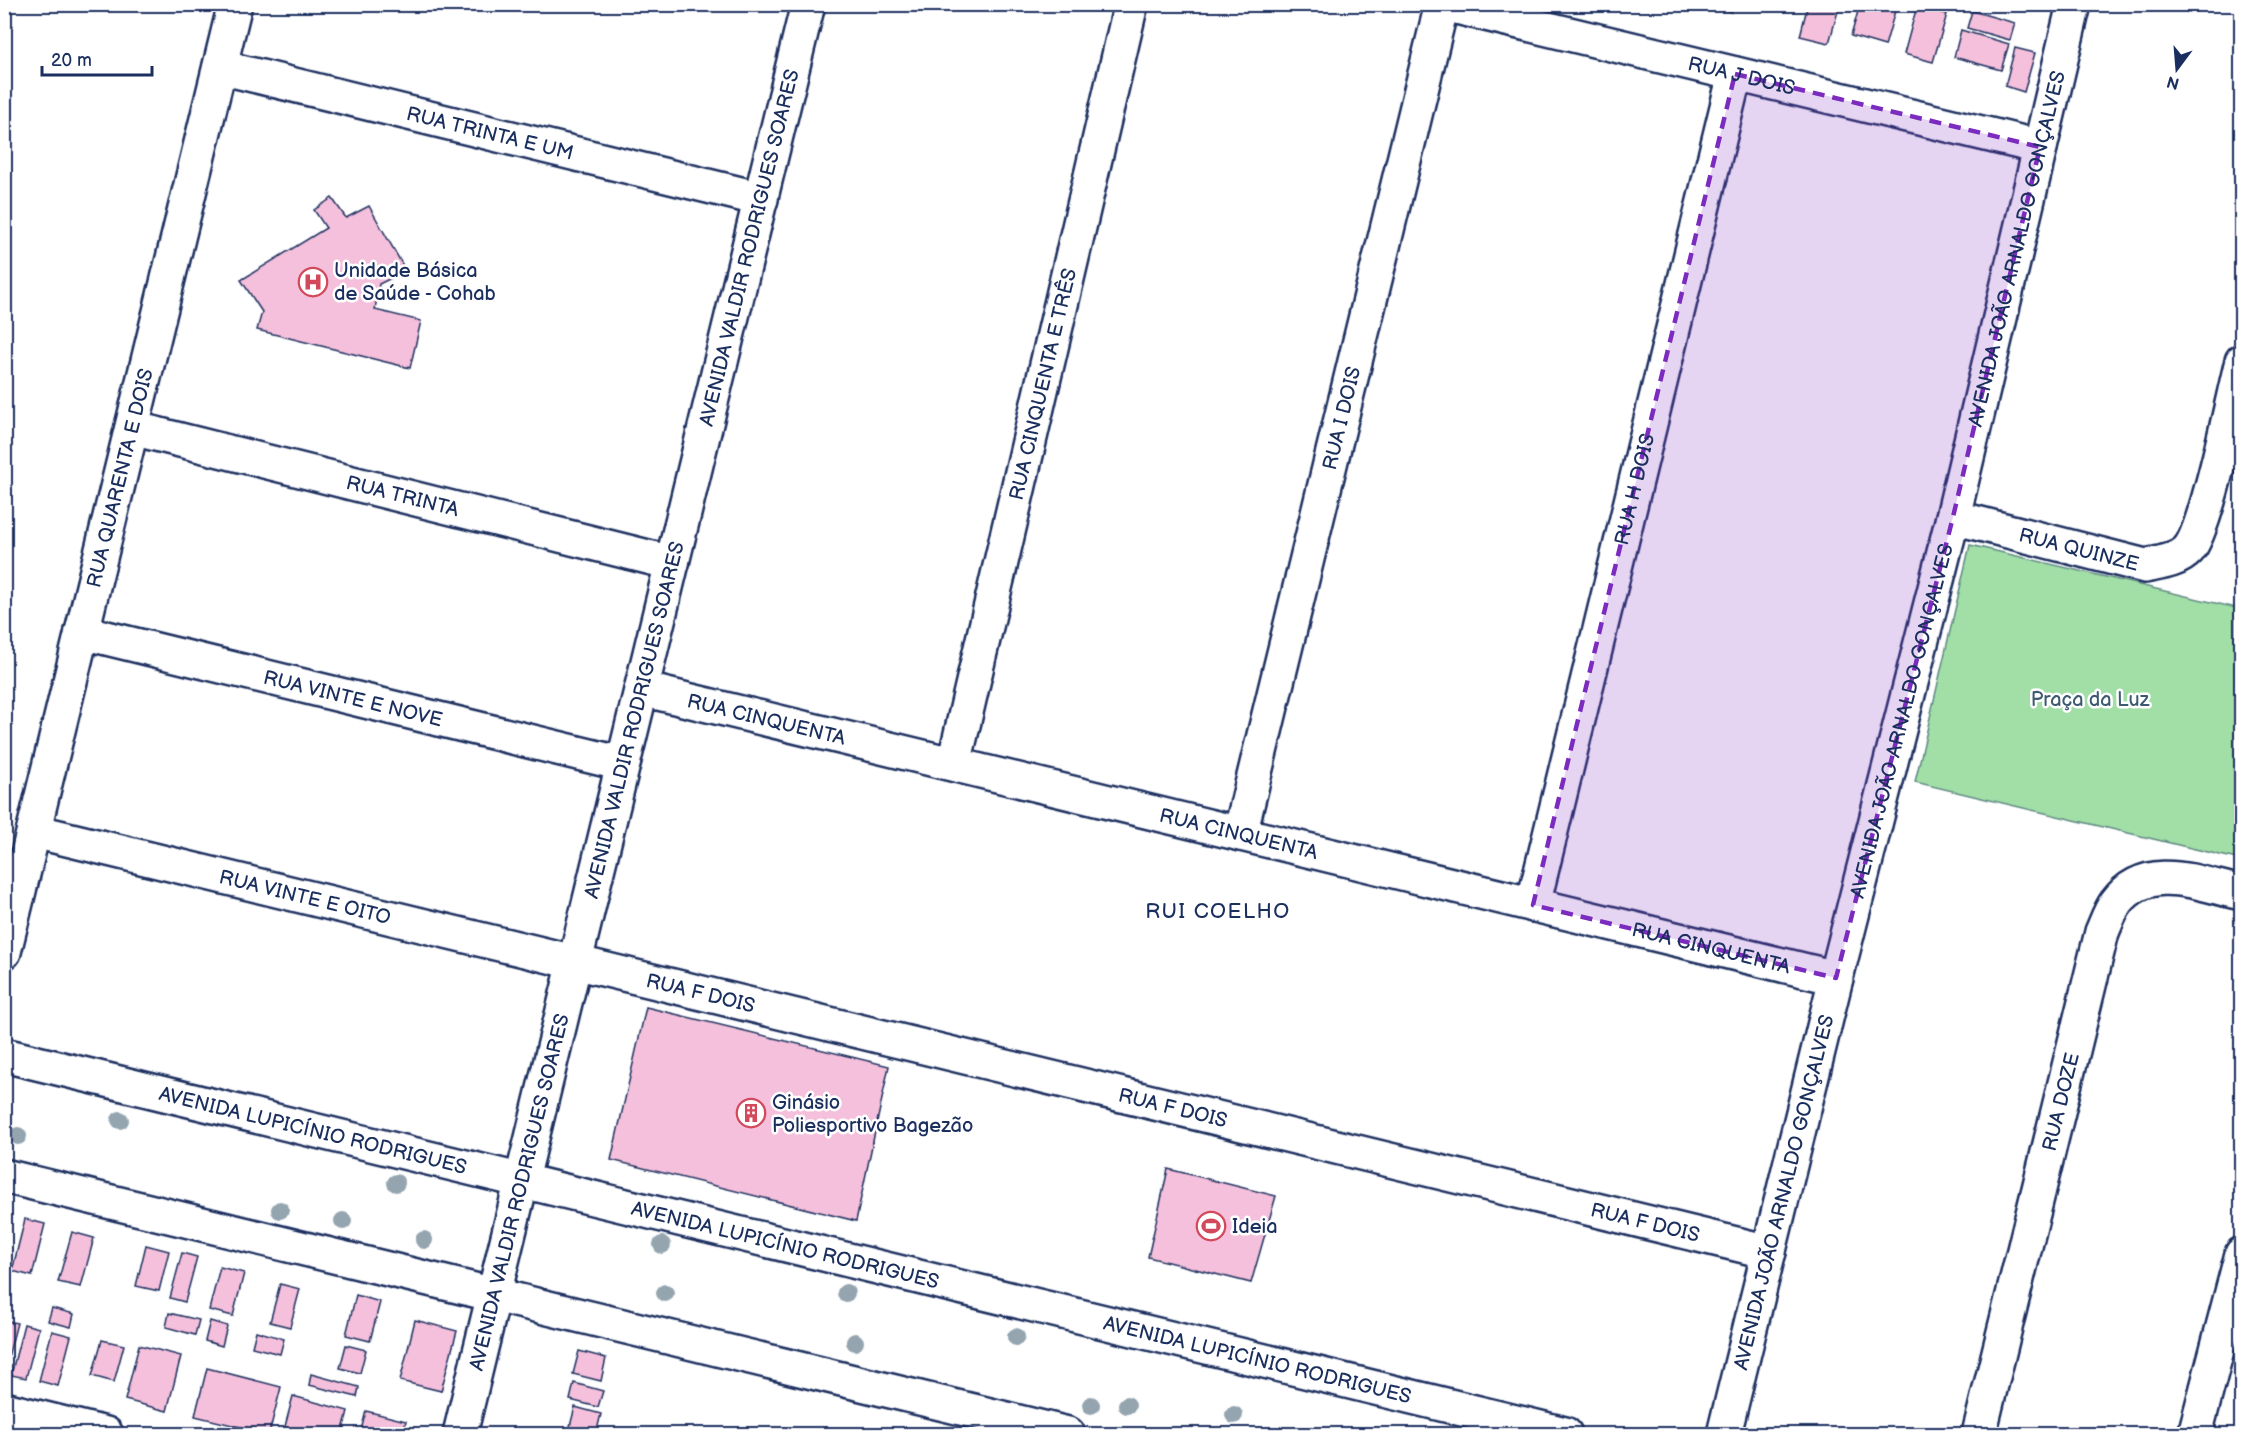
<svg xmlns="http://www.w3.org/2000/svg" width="2246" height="1439" viewBox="0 0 2246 1439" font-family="'Balsamiq Sans',sans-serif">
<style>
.green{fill:#a1dfa7;stroke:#5e8782;stroke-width:1.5}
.building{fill:#f5c0db;stroke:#1b2f5e;stroke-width:1.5}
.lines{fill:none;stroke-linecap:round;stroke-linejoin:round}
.minor-casing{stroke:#1b2f5e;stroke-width:38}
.minor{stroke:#fff;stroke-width:33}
.tree{fill:#94a5b0}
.marked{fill:#7b2cbf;fill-opacity:0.2;stroke:#7b2cbf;stroke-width:4.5;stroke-dasharray:12 8;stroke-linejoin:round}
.labels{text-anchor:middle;stroke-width:5;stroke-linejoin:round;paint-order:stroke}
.street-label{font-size:20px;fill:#1b2f5e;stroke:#fff}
.poi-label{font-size:20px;fill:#1b2f5e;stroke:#fff;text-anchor:start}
.park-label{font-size:20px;fill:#3c5b70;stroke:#fff}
.neighbourhood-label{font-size:21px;letter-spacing:1.5px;fill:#1b2f5e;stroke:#fff}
</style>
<rect width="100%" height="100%" fill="#fff"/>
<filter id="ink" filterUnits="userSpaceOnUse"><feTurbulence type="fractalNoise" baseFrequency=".0167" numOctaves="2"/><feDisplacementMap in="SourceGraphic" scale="12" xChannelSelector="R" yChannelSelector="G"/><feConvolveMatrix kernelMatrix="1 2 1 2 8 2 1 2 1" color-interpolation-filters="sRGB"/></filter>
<g filter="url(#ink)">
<path class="green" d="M1970,545L2241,609V860L1915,782Z"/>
<g class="building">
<path d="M1703,4H1734L1731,12Z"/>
<path d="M1808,4H1840L1829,43L1800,36Z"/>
<path d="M1860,4H1897L1885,46L1851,36Z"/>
<path d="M1917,6L1947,14L1933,62L1904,54Z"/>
<path d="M1972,11L2015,23L2010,40L1967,28Z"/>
<path d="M1961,30L2009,44L2001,70L1954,57Z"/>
<path d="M2015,48L2035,53L2024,92L2005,86Z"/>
<path d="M332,198L346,218L369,206L406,271L379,284L375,310L421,321L410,368L257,330L262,312L241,280L326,228L314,210Z"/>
<path d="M646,1007L889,1066L856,1221L611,1160Z"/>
<path d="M1168,1169L1276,1196L1251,1283L1148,1257Z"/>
<path d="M25,1219L45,1224L32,1276L12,1271Z"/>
<path d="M72,1232L94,1238L81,1287L58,1282Z"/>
<path d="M146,1245L169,1251L159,1291L136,1286Z"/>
<path d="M182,1253L197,1257L185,1302L170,1298Z"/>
<path d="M220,1267L244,1273L233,1316L209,1310Z"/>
<path d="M280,1284L300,1289L290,1327L270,1322Z"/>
<path d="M356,1295L380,1302L370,1341L346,1335Z"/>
<path d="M52,1308L74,1314L71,1327L48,1321Z"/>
<path d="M169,1313L199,1320L195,1335L166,1327Z"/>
<path d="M4,1320L17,1323L4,1372Z"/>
<path d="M415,1320L457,1331L441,1391L400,1381Z"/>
<path d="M210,1321L227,1326L222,1346L205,1341Z"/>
<path d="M24,1324L39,1328L26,1378L11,1375Z"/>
<path d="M52,1331L71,1336L58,1386L39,1381Z"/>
<path d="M256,1331L284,1339L280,1354L252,1347Z"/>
<path d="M102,1340L124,1345L114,1382L92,1376Z"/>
<path d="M139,1345L181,1356L167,1411L125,1400Z"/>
<path d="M346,1345L366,1350L360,1373L340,1368Z"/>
<path d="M579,1351L606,1358L601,1381L573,1374Z"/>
<path d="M207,1368L281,1387L269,1434L195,1416Z"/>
<path d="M311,1374L359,1387L357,1397L309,1385Z"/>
<path d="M574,1383L603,1391L598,1407L570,1400Z"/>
<path d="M293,1396L348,1411L342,1434H283Z"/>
<path d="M575,1407L601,1414L596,1434H568Z"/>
<path d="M366,1411L406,1421L402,1434H360Z"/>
</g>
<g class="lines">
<g class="minor-casing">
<g id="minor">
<path id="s1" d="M1444,4L2040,147"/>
<path id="s2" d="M220,67L761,199"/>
<path id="s3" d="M132,428L672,563"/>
<path id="s4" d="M1953,517L2145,566C2159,563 2178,561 2188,550C2207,530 2233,395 2242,361"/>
<path id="s5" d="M82,632L623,764"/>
<path id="s6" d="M642,689L1836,978"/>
<path id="s7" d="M954,764L1131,4"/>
<path id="s8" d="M34,831L1769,1252"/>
<path id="s9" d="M1240,834L1442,4"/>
<path id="s10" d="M1533,905L1735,74"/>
<path id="s11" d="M4,952L235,4"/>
<path id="s12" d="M4,1055L1565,1434"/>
<path d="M4,1176L1068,1434"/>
<path d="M4,1409L106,1434"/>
<path id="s13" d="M460,1434L808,4"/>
<path id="s14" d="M1724,1434L1836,978L1953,517L2074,4"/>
<path id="s15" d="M1979,1434L2102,932C2106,923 2110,911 2116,903C2147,860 2199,884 2242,893"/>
<path d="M2195,1434L2242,1254"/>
</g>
</g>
<use href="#minor" class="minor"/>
</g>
<g class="tree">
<circle cx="120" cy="1120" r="9"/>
<circle cx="18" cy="1136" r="9"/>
<circle cx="396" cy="1183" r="9"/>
<circle cx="280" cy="1210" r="9"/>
<circle cx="343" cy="1221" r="9"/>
<circle cx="424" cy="1240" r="9"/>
<circle cx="662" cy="1245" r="9"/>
<circle cx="665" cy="1293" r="9"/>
<circle cx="846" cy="1293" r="9"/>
<circle cx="1016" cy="1337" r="9"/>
<circle cx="855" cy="1342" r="9"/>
<circle cx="1091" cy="1405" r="9"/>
<circle cx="1127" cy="1405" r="9"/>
<circle cx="1234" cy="1415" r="9"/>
</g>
</g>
<path class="marked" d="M1735,74L2040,147L1953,517L1836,978L1533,905Z"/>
<defs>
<g id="hospital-ring" transform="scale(1.5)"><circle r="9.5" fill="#fff" stroke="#d1495b" stroke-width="1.5"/><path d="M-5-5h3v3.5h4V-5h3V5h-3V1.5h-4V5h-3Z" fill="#d1495b"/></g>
<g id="building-ring" transform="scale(1.5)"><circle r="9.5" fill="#fff" stroke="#d1495b" stroke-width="1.5"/><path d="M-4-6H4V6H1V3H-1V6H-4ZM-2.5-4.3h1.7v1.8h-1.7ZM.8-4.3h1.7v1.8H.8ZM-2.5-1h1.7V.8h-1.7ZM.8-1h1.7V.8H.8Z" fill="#d1495b"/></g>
<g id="stadium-ring" transform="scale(1.5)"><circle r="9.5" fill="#fff" stroke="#d1495b" stroke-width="1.5"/><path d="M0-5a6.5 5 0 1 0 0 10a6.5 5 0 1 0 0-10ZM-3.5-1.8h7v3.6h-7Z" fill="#d1495b"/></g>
</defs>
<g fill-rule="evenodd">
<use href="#hospital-ring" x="313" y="282"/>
<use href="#building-ring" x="751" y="1113"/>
<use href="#stadium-ring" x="1211" y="1226"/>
</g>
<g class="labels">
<g class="street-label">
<text dy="7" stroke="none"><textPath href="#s1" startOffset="306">RUA J DOIS</textPath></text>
<text dy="7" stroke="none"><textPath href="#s2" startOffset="278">RUA TRINTA E UM</textPath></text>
<text dy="7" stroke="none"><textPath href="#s13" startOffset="1221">AVENIDA VALDIR RODRIGUES SOARES</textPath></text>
<text dy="7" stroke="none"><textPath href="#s14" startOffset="1221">AVENIDA JOÃO ARNALDO GONÇALVES</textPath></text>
<text dy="7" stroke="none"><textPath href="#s7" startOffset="390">RUA CINQUENTA E TRÊS</textPath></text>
<text dy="7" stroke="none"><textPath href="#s9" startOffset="428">RUA I DOIS</textPath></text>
<text dy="7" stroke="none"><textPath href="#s11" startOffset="488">RUA QUARENTA E DOIS</textPath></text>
<text dy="7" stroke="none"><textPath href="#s10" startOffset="428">RUA H DOIS</textPath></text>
<text dy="7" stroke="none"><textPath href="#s3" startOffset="279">RUA TRINTA</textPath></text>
<text dy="7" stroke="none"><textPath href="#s4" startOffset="130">RUA QUINZE</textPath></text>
<text dy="7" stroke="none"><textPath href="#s5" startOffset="279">RUA VINTE E NOVE</textPath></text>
<text dy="7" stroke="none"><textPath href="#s13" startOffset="735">AVENIDA VALDIR RODRIGUES SOARES</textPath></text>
<text dy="7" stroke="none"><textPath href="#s6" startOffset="128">RUA CINQUENTA</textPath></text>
<text dy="7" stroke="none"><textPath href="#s14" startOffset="735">AVENIDA JOÃO ARNALDO GONÇALVES</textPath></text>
<text dy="7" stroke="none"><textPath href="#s6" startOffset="614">RUA CINQUENTA</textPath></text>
<text dy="7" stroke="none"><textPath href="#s8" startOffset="279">RUA VINTE E OITO</textPath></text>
<text dy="7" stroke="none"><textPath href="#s6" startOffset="1100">RUA CINQUENTA</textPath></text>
<text dy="7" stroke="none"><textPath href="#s8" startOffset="686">RUA F DOIS</textPath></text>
<text dy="7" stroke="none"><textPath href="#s15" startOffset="342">RUA DOZE</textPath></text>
<text dy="7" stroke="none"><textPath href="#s8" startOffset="1172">RUA F DOIS</textPath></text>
<text dy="7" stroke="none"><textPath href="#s12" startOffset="318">AVENIDA LUPICÍNIO RODRIGUES</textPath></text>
<text dy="7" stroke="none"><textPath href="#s13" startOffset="249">AVENIDA VALDIR RODRIGUES SOARES</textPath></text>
<text dy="7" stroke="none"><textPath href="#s14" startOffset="249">AVENIDA JOÃO ARNALDO GONÇALVES</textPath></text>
<text dy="7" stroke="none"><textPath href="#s8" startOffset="1658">RUA F DOIS</textPath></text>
<text dy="7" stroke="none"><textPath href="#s12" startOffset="804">AVENIDA LUPICÍNIO RODRIGUES</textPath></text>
<text dy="7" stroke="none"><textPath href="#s12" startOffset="1290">AVENIDA LUPICÍNIO RODRIGUES</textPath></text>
</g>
<g class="poi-label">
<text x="334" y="277">Unidade Básica<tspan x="334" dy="23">de Saúde - Cohab</tspan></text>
<text x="772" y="1109">Ginásio<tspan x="772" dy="23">Poliesportivo Bagezão</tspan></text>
<text x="1232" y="1233">Ideia</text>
</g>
<g class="park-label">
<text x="2090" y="706">Praça da Luz</text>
</g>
<g class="neighbourhood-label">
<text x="1218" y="918">RUI COELHO</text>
</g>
</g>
<rect width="2246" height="1439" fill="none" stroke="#fff" stroke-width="24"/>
<rect x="12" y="12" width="2222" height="1415" fill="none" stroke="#1b2f5e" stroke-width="2" filter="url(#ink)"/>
<g transform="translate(2177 69) rotate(196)" stroke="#ffffff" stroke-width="4.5" paint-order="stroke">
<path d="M0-4.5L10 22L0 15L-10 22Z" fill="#1b2f5e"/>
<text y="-9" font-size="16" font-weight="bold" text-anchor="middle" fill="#1b2f5e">N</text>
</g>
<path d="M42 66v9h110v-9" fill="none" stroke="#1b2f5e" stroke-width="3"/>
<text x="51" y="66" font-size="18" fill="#1b2f5e" stroke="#ffffff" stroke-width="4.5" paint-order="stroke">20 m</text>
</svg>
